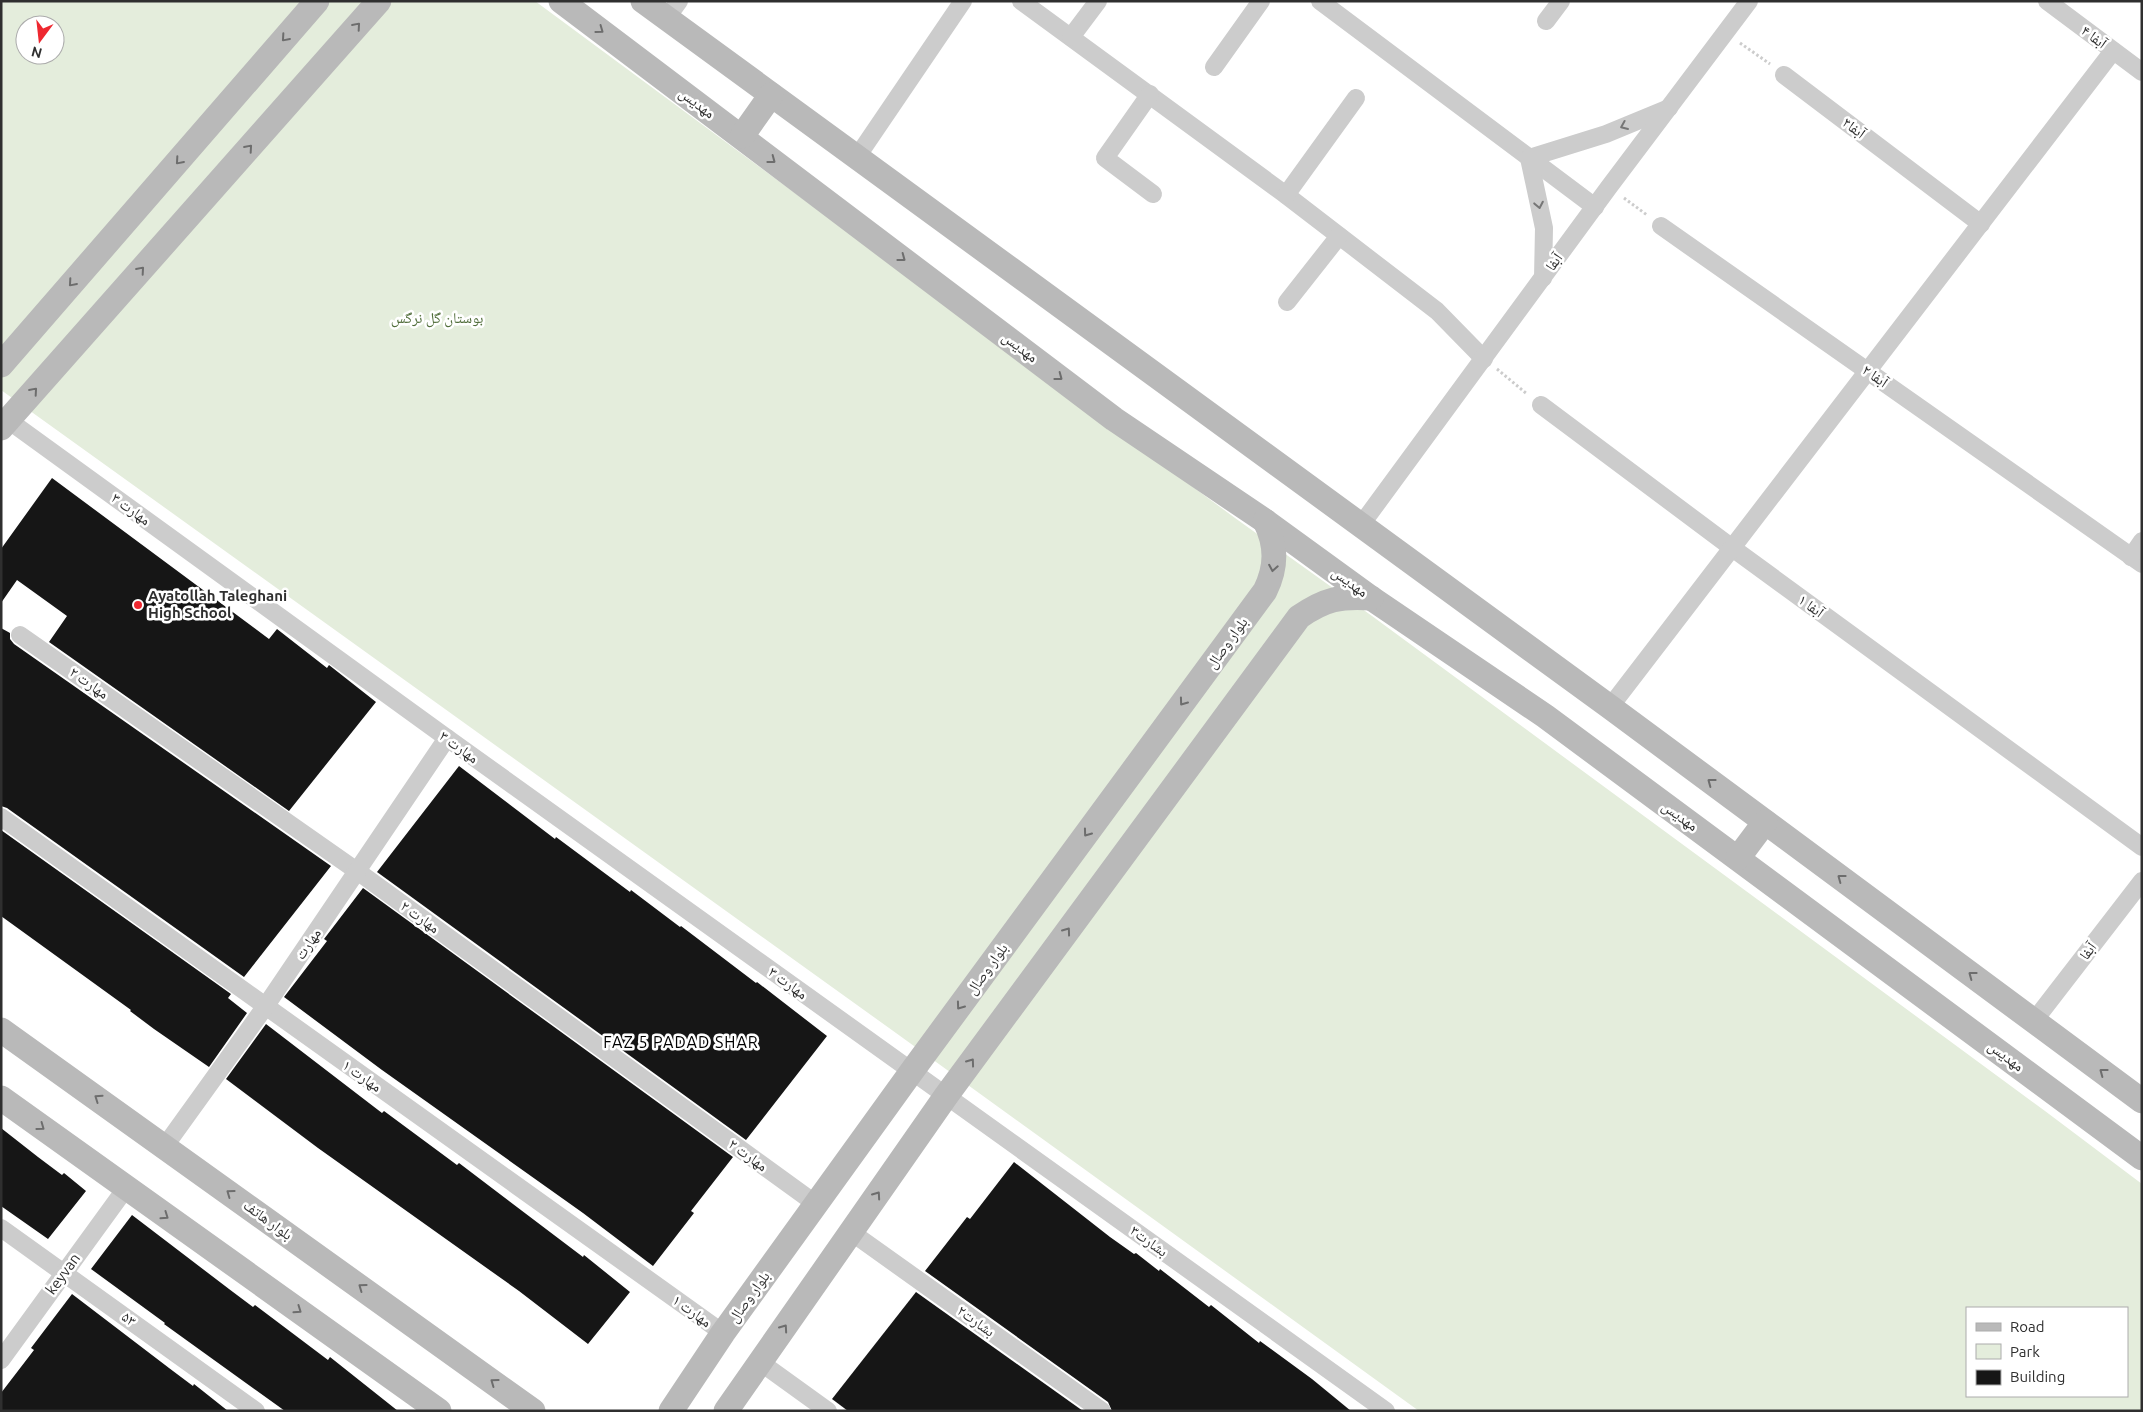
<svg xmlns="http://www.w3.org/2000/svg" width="2143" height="1412" viewBox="0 0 2143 1412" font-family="Ubuntu,'Noto Naskh Arabic',sans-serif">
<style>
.green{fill:#e4eddc;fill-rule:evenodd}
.building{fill:#161616}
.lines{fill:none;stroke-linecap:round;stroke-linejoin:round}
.path{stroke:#ccc;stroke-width:3;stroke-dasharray:2.5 2.5;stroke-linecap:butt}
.street{stroke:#ccc;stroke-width:18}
.secondary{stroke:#b9b9b9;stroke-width:25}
.oneway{stroke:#6d6d6d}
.oneway2{stroke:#767676}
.poi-dot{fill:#ee2830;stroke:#fff;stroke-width:2}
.labels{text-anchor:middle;stroke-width:5;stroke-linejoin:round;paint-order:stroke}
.street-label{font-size:15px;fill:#2f2f2f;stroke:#fff}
.park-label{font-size:15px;fill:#506d3a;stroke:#fff}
.poi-label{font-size:15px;font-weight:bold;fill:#2f2f2f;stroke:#fff;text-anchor:start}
.neighbourhood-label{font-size:16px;letter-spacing:1px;fill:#000;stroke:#fff}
</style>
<rect width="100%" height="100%" fill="#fff"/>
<path class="green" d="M1,1H535L1235,518L1372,616L2045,1111L2142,1184V1411H1419L896,1033L1,390ZM25,25H55V55H25ZM1967,1308H2127V1396H1967Z"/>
<g class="building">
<path d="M52,478L269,639L277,629L327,668L329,665L376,702L289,811L49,642L67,616L17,580L1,603V549Z"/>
<path d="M1,628L10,633V639L14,644L331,866L244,977L7,808L1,806Z"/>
<path d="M459,766L555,839L556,837L630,892L631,890L680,927L681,926L756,983L757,982L827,1036L746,1140L377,872Z"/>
<path d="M1,830L231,994L228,998L247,1013L209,1067L154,1029L130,1011L131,1010L1,916Z"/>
<path d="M363,888L733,1157L691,1211L694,1213L653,1266L583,1213L382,1070L284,997L327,941L324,939Z"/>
<path d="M266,1024L382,1113L384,1111L457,1165L459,1163L583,1257L584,1255L630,1292L588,1344L519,1291L318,1148L226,1079Z"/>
<path d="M1,1128L38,1157L62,1175L64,1173L86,1191L48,1239L1,1206Z"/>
<path d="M1014,1162L1110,1237L1134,1254L1136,1253L1159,1271L1160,1269L1209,1307L1211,1305L1259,1343L1260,1341L1312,1379L1351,1411H1112L1108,1402L925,1271L967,1217L970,1219Z"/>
<path d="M132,1215L229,1289L253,1307L255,1305L328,1360L330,1357L398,1411H285L164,1324L165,1323L91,1269Z"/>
<path d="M916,1292L1083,1411H848L832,1399Z"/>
<path d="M72,1294L169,1368L193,1386L194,1384L228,1411H1V1393L34,1350L31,1348Z"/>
</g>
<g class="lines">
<g class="path">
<path d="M1740,43L1770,64"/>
<path d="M1624,198L1647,215"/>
<path d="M1497,369L1527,394"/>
</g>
<g class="street">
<path d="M1021,1L1286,195L1437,311L1484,359"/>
<path d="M1320,1L1595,207"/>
<path d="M2047,1L2142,72"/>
<path d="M666,19L679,1"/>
<path d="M1546,21L1561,1"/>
<path d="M1071,37L1098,1"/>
<path d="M1214,67L1261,1"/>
<path d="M1784,75L1981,224"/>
<path d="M1150,94L1105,158L1153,194"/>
<path d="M857,157L963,1"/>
<path d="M1286,195L1356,98"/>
<path d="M1661,226L2142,564"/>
<path d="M1543,278L1544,228L1529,158L1606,134L1669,108"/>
<path d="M1287,302L1339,236"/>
<path d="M1541,405L1731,547L2142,847"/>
<path d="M8,420L447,738L1386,1411"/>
<path d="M1361,525L1609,187L1749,1"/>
<path d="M2131,557L2142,541"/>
<path d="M20,635L357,871L816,1204"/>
<path d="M1610,707L2113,51"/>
<path d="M1,817L723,1333"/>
<path d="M2034,1021L2142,881"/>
<path d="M165,1146L265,1007L447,738"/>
<path d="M1,1228L256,1411"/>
<path d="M851,1232L1102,1411"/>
<path d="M1,1360L126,1188"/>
<path d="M760,1362L828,1411"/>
</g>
<g class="secondary">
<path d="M561,1L1114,419L1265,521L1371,598L1545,716L2142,1158"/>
<path d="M643,1L1610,707L2142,1101"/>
<path d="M742,136L771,95"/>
<path d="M1,365L317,1"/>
<path d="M1,428L379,1"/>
<path d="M1738,858L1765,822"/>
<path d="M1,1030L533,1411"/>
<path d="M1,1098L439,1411"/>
<path d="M671,1411L723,1333L912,1071L1265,591C1277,567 1277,545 1265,521"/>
<path d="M726,1411L946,1096L1299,617C1325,599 1340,596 1371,598"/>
</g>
</g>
<defs><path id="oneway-chevron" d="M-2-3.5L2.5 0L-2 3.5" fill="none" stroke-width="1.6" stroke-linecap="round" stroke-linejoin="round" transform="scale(1.25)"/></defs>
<g class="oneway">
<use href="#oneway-chevron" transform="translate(357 26) rotate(-49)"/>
<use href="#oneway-chevron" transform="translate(600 30) rotate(36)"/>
<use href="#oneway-chevron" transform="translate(285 38) rotate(131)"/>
<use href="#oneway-chevron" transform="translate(249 148) rotate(-49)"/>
<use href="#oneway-chevron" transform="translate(772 160) rotate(37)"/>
<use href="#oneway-chevron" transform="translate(179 161) rotate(131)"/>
<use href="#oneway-chevron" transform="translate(902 258) rotate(37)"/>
<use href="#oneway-chevron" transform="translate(141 270) rotate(-49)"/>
<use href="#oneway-chevron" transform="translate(72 283) rotate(131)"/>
<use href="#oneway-chevron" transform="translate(1059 377) rotate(37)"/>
<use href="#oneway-chevron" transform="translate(34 391) rotate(-49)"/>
<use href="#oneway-chevron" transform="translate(1273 568) rotate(100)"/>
<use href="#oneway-chevron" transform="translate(1183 702) rotate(126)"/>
<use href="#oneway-chevron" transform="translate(1711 782) rotate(-143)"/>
<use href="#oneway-chevron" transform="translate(1087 833) rotate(126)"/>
<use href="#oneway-chevron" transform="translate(1841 878) rotate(-143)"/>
<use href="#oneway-chevron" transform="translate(1067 931) rotate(-54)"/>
<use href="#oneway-chevron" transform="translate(1972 975) rotate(-143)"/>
<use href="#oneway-chevron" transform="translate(960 1006) rotate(126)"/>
<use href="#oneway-chevron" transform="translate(971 1062) rotate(-54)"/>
<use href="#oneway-chevron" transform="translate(2103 1072) rotate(-143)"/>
<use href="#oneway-chevron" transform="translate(98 1098) rotate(-145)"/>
<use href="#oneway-chevron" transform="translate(41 1127) rotate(36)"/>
<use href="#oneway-chevron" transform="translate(230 1193) rotate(-144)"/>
<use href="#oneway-chevron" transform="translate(877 1195) rotate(-55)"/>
<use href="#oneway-chevron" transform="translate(165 1216) rotate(35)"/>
<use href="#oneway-chevron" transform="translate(362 1287) rotate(-144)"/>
<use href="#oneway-chevron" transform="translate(298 1310) rotate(35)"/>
<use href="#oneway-chevron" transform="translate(784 1328) rotate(-55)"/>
<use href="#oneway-chevron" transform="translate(494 1382) rotate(-144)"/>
</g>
<g class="oneway2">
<use href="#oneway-chevron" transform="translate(1624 126) rotate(157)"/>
<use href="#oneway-chevron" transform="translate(1539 205) rotate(79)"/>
</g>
<circle class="poi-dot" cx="138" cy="605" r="5"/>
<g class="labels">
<g class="street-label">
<text transform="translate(2094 37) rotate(37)" y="5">آبفا ۴</text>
<text transform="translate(697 103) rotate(37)" y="5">مهدیس</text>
<text transform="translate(1854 128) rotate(37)" y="5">آبفا۳</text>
<text transform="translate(1554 262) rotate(-54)" y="5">آبفا</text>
<text transform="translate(1020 347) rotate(37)" y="5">مهدیس</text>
<text transform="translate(1875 376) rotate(35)" y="5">آبفا ۲</text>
<text transform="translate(131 509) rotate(36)" y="5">مهارت ۳</text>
<text transform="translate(1350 582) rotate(36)" y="5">مهدیس</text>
<text transform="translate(1811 606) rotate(36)" y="5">آبفا ۱</text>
<text transform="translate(1227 643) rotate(-54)" y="5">بلوار وصال</text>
<text transform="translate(89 683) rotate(35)" y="5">مهارت ۲</text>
<text transform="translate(459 747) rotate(36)" y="5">مهارت ۳</text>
<text transform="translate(1680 816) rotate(36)" y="5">مهدیس</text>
<text transform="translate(420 917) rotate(36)" y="5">مهارت ۲</text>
<text transform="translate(308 944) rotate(-56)" y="5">مهارت</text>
<text transform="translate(2088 951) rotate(-53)" y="5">آبفا</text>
<text transform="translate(987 969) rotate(-54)" y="5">بلوار وصال</text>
<text transform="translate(788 983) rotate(36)" y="5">مهارت ۳</text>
<text transform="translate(2006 1056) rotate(37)" y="5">مهدیس</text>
<text transform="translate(362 1076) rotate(35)" y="5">مهارت ۱</text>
<text transform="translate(748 1155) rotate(36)" y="5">مهارت ۲</text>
<text transform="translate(268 1220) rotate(36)" y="5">بلوار هاتف</text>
<text transform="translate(1149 1241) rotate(36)" y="5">بشارت۳</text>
<text transform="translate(63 1274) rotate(-54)" y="5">keyvan</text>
<text transform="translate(749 1297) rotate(-54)" y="5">بلوار وصال</text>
<text transform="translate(692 1311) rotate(36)" y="5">مهارت ۱</text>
<text transform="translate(129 1319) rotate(36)" y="5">۵۳</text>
<text transform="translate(976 1321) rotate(36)" y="5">بشارت۲</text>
</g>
<g class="park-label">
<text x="437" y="323">بوستان گل نرگس</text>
</g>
<g class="poi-label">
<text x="148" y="601">Ayatollah Taleghani<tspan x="148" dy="17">High School</tspan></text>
</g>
<g class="neighbourhood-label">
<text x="681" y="1048">FAZ 5 PADAD SHAR</text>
</g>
</g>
<rect width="2143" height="1412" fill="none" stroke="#2f2f2f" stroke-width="5"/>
<rect x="1966" y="1307" width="162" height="90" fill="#ffffff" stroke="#acacac"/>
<rect x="1976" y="1323" width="25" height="8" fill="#b9b9b9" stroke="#acacac"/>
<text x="2010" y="1332" font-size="15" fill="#2f2f2f">Road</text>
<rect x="1976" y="1344" width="25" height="15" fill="#e4eddc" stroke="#acacac"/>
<text x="2010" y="1357" font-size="15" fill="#2f2f2f">Park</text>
<rect x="1976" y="1370" width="25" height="15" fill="#161616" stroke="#acacac"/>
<text x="2010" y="1382" font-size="15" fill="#2f2f2f">Building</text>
<g transform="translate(40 40) rotate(195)"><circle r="24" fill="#ffffff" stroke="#acacac"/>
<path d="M0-4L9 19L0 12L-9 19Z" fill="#ee2830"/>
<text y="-8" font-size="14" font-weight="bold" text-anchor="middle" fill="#2f2f2f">N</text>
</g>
</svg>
